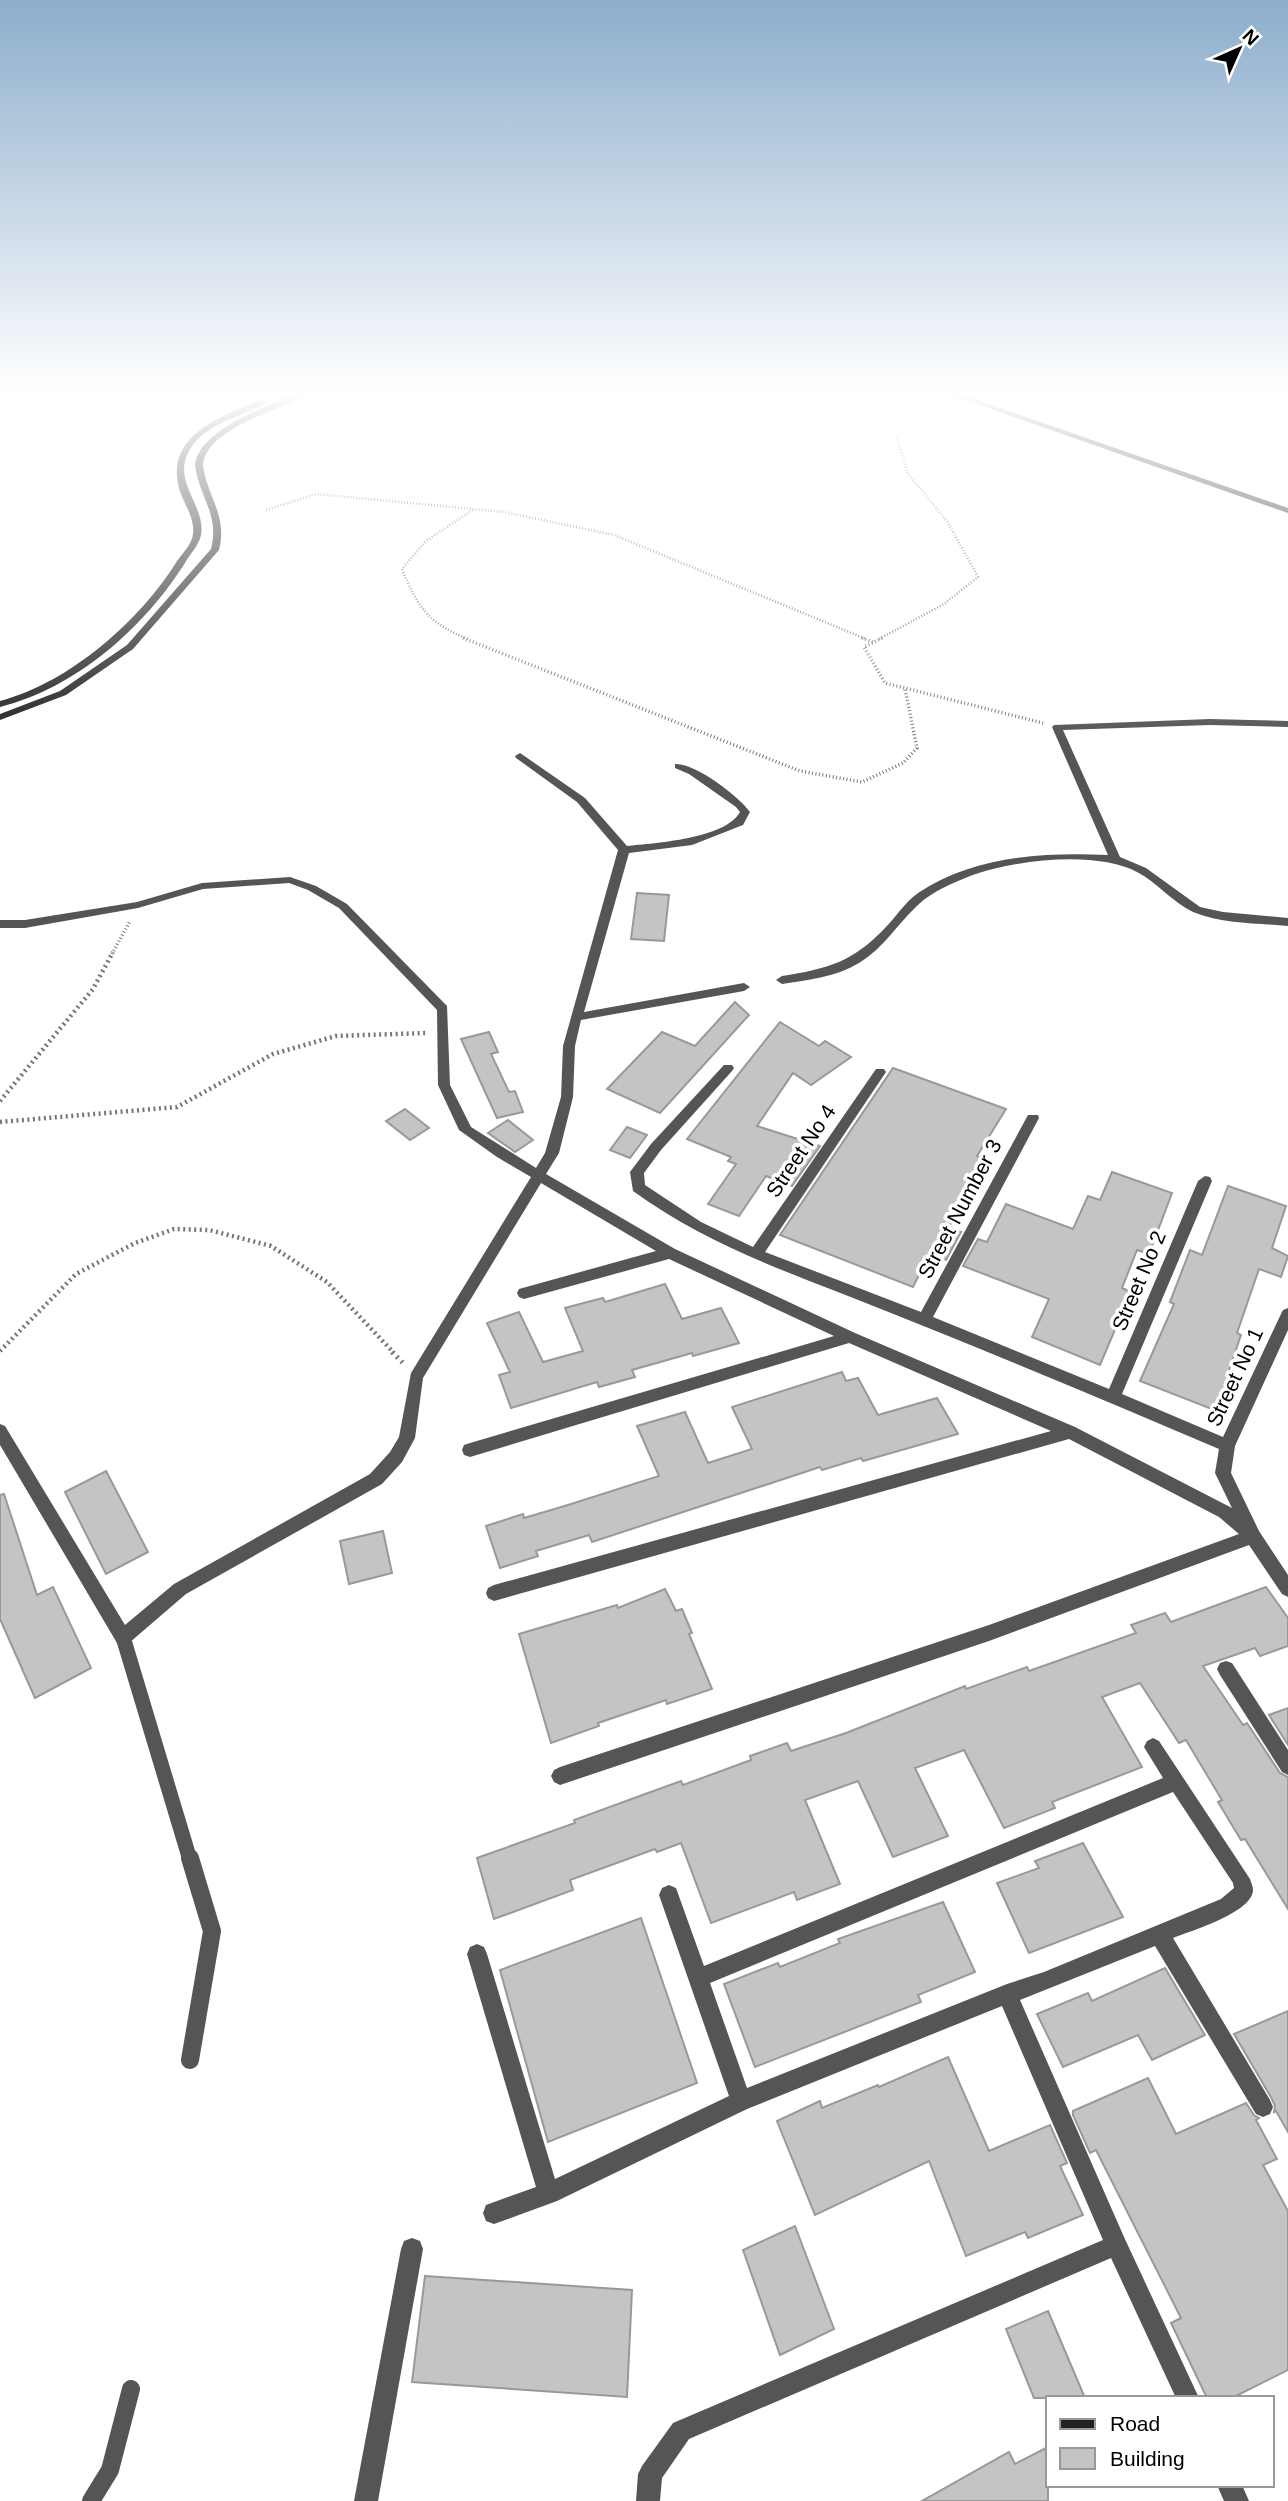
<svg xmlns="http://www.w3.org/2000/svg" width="1288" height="2501" viewBox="0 0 1288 2501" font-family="Helvetica,sans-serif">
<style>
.building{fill:#c4c4c4;stroke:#999;stroke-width:2}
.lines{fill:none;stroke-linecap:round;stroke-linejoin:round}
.path-far3{stroke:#777;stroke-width:2.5;stroke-dasharray:1 2;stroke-linecap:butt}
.path-far2{stroke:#777;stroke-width:3.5;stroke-dasharray:1 2.5;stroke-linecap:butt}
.path-far1{stroke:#777;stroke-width:4.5;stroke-dasharray:2 3.5;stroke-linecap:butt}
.path{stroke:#777;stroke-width:5;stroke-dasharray:2 4.5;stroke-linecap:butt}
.lane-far1{stroke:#555;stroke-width:15}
.lane{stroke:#555;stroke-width:18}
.street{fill:#555;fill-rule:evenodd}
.secondary{fill:#222;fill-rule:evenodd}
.labels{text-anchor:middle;stroke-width:7;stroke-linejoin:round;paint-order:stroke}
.street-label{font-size:21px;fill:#000;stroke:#fff}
</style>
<rect width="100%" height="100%" fill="#fff"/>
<g class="building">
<path d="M637,893L669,895L664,941L631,939Z"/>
<path d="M735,1002L749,1015L660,1113L607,1089L662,1032L695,1046Z"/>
<path d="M780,1022L819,1046L825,1041L851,1057L811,1085L793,1073L757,1126L820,1146L792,1186L766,1176L739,1216L708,1204L736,1164L728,1161L731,1157L687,1139Z"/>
<path d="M489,1032L498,1052L491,1054L509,1092L515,1091L523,1112L497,1118L461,1039Z"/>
<path d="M893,1068L1006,1109L977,1156L989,1161L974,1187L971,1185L949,1227L961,1232L946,1260L930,1253L913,1287L780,1235Z"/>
<path d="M405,1109L429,1128L410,1140L386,1121Z"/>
<path d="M508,1120L533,1140L515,1152L488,1133Z"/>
<path d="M627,1127L647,1135L630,1158L610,1150Z"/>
<path d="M1112,1172L1172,1193L1149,1254L1137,1250L1122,1288L1131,1292L1100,1365L1032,1337L1049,1299L963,1266L978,1239L987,1242L1006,1204L1073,1229L1088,1196L1100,1200Z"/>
<path d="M1228,1186L1286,1206L1272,1248L1288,1256L1281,1277L1259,1269L1237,1333L1241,1335L1228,1373L1240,1377L1227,1415L1140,1381L1174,1304L1170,1302L1190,1250L1202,1255Z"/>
<path d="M665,1284L682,1319L721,1308L739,1343L693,1356L692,1353L632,1370L635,1377L599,1387L597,1382L511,1408L499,1375L510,1372L487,1323L519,1312L543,1362L583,1351L565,1308L603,1298L605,1302Z"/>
<path d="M842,1372L846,1381L858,1378L878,1415L937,1398L958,1434L863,1461L861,1458L822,1470L820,1467L592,1542L589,1535L536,1551L538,1556L500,1568L486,1526L523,1514L524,1518L568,1505L659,1476L637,1426L685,1412L708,1463L752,1449L732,1407Z"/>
<path d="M106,1471L148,1552L106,1574L65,1492Z"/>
<path d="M4,1494L37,1595L53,1587L91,1668L35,1698L0,1619V1495Z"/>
<path d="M383,1531L392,1573L349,1584L340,1541Z"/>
<path d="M1266,1587L1288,1618V1646L1260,1656L1255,1648L1203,1666L1243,1725L1247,1723L1280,1773L1288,1777V1909L1245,1839L1241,1840L1218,1802L1222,1800L1186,1740L1179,1743L1140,1683L1102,1697L1142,1767L1052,1802L1055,1808L1004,1828L964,1750L915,1768L948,1836L893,1857L858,1781L805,1800L840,1884L797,1900L794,1892L711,1923L681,1843L657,1852L655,1849L570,1880L573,1890L494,1919L477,1858L575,1823L574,1820L637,1797L681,1781L683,1785L751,1760L750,1756L787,1743L791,1751L846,1733L965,1686L966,1689L1027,1667L1029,1671L1136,1633L1131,1625L1165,1613L1171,1622Z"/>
<path d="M665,1589L676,1611L682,1609L692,1633L689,1634L712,1689L667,1704L666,1700L598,1723L599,1726L551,1743L519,1634L617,1605L618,1608Z"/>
<path d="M1288,1708V1745L1269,1715Z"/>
<path d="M1083,1843L1123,1917L1029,1953L997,1883L1039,1868L1035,1861Z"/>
<path d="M943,1902L975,1972L918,1995L921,2002L755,2067L724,1984L778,1963L780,1967L840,1943L838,1939Z"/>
<path d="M641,1918L697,2083L548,2142L500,1970Z"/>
<path d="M1165,1968L1205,2035L1152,2060L1138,2035L1063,2067L1037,2014L1088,1993L1092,2001Z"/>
<path d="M1288,2011V2132L1276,2111L1274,2112L1275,2106L1272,2099L1234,2034Z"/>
<path d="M948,2057L989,2151L1050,2125L1067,2163L1060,2166L1083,2215L1028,2238L1025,2232L966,2256L929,2161L815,2215L777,2121L820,2101L822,2108L878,2085L879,2087Z"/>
<path d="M1148,2078L1176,2134L1246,2103L1254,2115L1259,2118L1256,2120L1277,2159L1263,2165L1288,2211V2370L1232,2398H1207L1171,2323L1181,2318L1096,2150L1090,2153L1073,2115V2111Z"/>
<path d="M795,2226L834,2329L780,2355L743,2250Z"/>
<path d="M425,2276L632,2290L627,2397L412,2382Z"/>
<path d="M1048,2311L1085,2398H1034L1006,2329Z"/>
<path d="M1048,2447V2501H922L1009,2452L1015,2464Z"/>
</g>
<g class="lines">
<g class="path-far3">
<path d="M266,510L316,494L504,512L614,535L866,639"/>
<path d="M468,639C428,623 418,608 402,569L426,541L474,509"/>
<path d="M879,639L944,604L978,577L947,521L908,474L897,438"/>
</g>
<g class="path-far2">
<path d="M463,638L800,771L862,782L903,763L917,748L905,689"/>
<path d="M862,638L873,642"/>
<path d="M882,638L864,647L885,683L1043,723"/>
<path d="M112,954L130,921"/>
</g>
<g class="path-far1">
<path d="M0,1101L93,989L113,952"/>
<path d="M0,1122L177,1107L273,1054L336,1036L426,1033"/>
<path d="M0,1351L76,1274L135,1243L174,1229L209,1230L271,1246L327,1282L394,1353"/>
</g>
<path class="path" d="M392,1352L403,1363"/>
<path class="lane-far1" d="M123,1637L190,1860"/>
<g class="lane">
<path d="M190,1858L212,1931L190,2060"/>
<path d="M91,2501L110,2470L131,2389"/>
</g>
<g class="street">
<path d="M1210,719L1288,721V727L1210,725L1063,730L1120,857L1146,868L1200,907L1223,912L1288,918V926C1257,923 1222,924 1193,912C1173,903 1157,882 1137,872C1096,850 1013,860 970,876C953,883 933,891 919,904C898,923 884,948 859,963C836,977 808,980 782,984L776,980L782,976C827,969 853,962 885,928C896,917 905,902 918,893C973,856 1044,852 1108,855L1052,727L1054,725Z"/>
<path d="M520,753L585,798L627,846C655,843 725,839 740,812L736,807L689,774L675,768V764C694,762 740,797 750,812L743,825L692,845L629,853L584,1012L744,983L750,987L744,991L581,1020L575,1046L573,1097L559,1153L546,1174L675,1249L855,1333L1075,1427L1232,1508L1215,1473L1219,1449C1110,1402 1001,1357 891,1313C800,1276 713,1249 633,1191L630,1172L651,1144L724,1065H732L734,1068L732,1071L661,1150L644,1173L645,1185L701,1222L753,1247L876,1069H884L886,1072L884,1075L765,1252L921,1312L1028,1115H1038L1039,1118L933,1317L1109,1389L1198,1181L1205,1176L1210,1177L1212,1181L1122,1394L1223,1437L1281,1314L1283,1310L1288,1308V1330L1235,1446L1231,1473L1259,1531L1288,1575V1597L1282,1594L1249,1545L989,1641L560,1785L554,1782L551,1776L554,1770L560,1767L989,1625L1239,1534L1219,1517L1069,1439L494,1601L488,1598L486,1593L488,1588L494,1585L1051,1431L849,1343L470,1457L464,1455L462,1450L464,1445L470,1443L834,1336L669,1259L524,1299L519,1297L517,1293L519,1289L656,1251L541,1183L423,1378L415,1438L402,1462L382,1484L186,1594L129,1643L123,1645L117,1643L0,1445V1424L5,1426L125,1625L174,1584L370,1474L390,1452L399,1437L411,1373L531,1177L497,1157L459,1130L438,1085L437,1010L339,908L308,890L289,883L203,889L138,908L25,928H0V920H25L137,902L202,883L290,877L316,886L347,904L447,1006L450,1085L471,1127L536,1168L545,1153L561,1097L563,1046L618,850L577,802L516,758L515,756Z"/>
<path d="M1226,1661L1232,1663L1288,1750V1775L1282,1772L1220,1675L1217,1669L1220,1663Z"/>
<path d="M1153,1738L1159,1741L1250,1879C1251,1883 1253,1886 1253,1890C1253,1912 1191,1931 1173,1938L1270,2100L1273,2107L1270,2114L1263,2117L1256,2114L1155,1946L1020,2000L1124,2237L1199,2398H1176L1111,2258L689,2439L662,2478L660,2501H636L638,2474L642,2466L673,2423L1103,2240L1002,2006L747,2109L557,2201L494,2224L486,2221L483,2213L486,2205L536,2187L467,1954L470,1947L477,1944L484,1947L487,1954L555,2179L729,2096L659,1895L662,1888L669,1885L676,1888L704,1966L1163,1778L1144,1747L1147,1741ZM1173,1792L1233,1883L1234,1888L1221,1899L1044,1972L1007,1984L747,2088L710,1983Z"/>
<path d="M412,2238L420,2241L423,2249L378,2501H354L401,2249L404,2241Z"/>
<path d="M1217,2485H1242L1249,2501H1224Z"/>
</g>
<g class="secondary">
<path d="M307,390H318C289,408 206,426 203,465C207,497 228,515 219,550L133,649L66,695L0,720V714L60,691L127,645L211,549C220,515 199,497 195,465C198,428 277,402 307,390Z"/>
<path d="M937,390H948L1288,508V513Z"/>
<path d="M260,400L267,402C241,419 203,422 188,453C173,483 206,506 201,535C199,545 190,554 185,563C144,628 76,688 0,707V701C69,683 140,621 177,561C183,553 192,544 193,534C195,517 183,503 179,488C165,435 222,416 260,400Z"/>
</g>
</g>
<linearGradient id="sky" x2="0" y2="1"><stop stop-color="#8cadcc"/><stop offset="0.53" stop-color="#fff"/><stop offset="1" stop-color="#fff" stop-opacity="0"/></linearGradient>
<rect width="1288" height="740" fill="url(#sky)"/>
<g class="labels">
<g class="street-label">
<text transform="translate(801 1151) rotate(-56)" y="7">Street No 4</text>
<text transform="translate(960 1209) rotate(-62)" y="7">Street Number 3</text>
<text transform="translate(1139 1281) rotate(-67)" y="7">Street No 2</text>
<text transform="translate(1235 1377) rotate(-65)" y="7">Street No 1</text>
</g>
</g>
<rect x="1046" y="2396" width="228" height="91" fill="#ffffff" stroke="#999999" stroke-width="2"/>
<rect x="1060" y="2419" width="35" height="10" fill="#222222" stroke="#999999" stroke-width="2"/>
<text x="1110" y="2431" font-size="21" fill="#000000">Road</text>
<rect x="1060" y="2448" width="35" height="21" fill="#c4c4c4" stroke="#999999" stroke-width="2"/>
<text x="1110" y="2466" font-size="21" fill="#000000">Building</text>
<g transform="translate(1239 49) rotate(45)" stroke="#ffffff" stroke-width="5" paint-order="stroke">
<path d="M0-5L12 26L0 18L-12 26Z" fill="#000000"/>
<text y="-10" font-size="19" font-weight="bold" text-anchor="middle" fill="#000000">N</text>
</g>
</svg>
